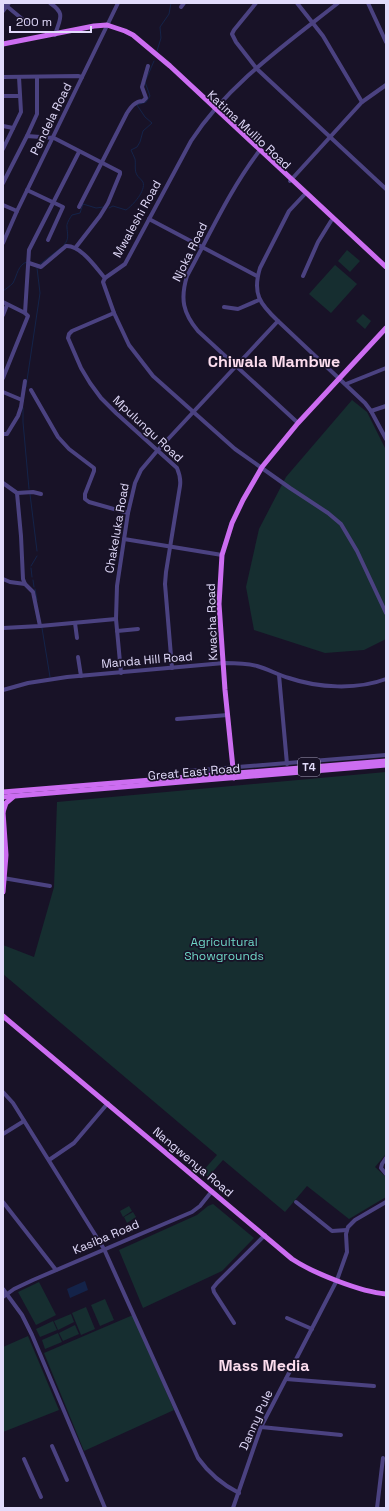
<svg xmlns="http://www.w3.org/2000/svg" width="389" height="1511" viewBox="0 0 389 1511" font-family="'Space Grotesk',sans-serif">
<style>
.green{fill:#162e30}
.water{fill:#142349}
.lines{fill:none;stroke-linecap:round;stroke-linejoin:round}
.stream{stroke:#142349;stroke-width:1}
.minor{stroke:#4b4281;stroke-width:4}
.major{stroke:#cc6df1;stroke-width:5}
.labels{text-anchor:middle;stroke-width:3.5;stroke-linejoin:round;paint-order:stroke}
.shield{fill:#181227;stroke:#a59fbb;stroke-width:1}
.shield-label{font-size:11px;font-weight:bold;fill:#e2dbfb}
.street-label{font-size:12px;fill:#e2dbfb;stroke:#181227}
.park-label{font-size:12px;fill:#6ed5c5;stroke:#181227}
.district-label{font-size:16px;font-weight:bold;fill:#fcddee;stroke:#181227}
</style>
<rect width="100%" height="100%" fill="#181227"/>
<g class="green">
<path d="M347,250L360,261L350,272L338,261Z"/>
<path d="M335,265L357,284L331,313L309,294Z"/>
<path d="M363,314L371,321L365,329L356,321Z"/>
<path d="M352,400L367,412L386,450V639L364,650L325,653L254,630L246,587L259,529L286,477Z"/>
<path d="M386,772V1154L375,1167L386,1177V1197L349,1219L307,1186L285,1212L223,1160L208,1177L202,1172L217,1155L3,974V945L34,957L54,887L57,802Z"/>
<path d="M213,1204L254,1238L222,1271L143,1308L119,1250L197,1215L208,1206Z"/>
<path d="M129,1206L132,1211L123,1217L120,1211Z"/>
<path d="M133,1212L136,1217L127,1223L124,1217Z"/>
<path d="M39,1282L56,1315L36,1325L18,1292Z"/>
<path d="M105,1299L114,1320L100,1326L91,1305Z"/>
<path d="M86,1307L95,1329L81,1335L72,1313Z"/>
<path d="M71,1314L74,1322L58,1330L54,1321Z"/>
<path d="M133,1315L174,1410L84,1451L44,1353Z"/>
<path d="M53,1321L57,1330L40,1337L36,1329Z"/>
<path d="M75,1325L79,1334L63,1341L59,1333Z"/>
<path d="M58,1333L62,1342L45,1349L42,1340Z"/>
<path d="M28,1336L59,1410L3,1432V1347Z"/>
</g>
<path class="water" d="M85,1281L88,1290L70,1298L67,1289Z"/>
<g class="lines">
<g class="stream">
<path d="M157,51L161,38L160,27L169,14L171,3"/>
<path d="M109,208L113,206L126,210C133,205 146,191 143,182C141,179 138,177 137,175C134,170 136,164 135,159C134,156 132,153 131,150L137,147L140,142L143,131L152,123L145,117L137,105L146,102L150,96L145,82L154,61"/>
<path d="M64,245C70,238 67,234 67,227C66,224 70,218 72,215L80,213L83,204L96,208L104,207"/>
<path d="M39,265L62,247"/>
<path d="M3,291C6,289 10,286 13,283C17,276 18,264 27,262"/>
<path d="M26,387L40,293L37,268"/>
<path d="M23,408V422L29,489"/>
<path d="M30,494L37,551"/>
<path d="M31,566L37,556"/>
<path d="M31,568L32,577"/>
<path d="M33,580L34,587"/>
<path d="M35,589L37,600"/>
<path d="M42,628L50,677"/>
</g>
<g class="minor">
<path d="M3,3L27,23"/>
<path d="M50,3C66,14 60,18 55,35"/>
<path d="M256,3L234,30L232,34L236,42L257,69L386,189"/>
<path d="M297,3L323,36L362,102"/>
<path d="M338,3C286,44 228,84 191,141L125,264L105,278L103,282L114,313L129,345L153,376L235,449L290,488L328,513L341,524L357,551L386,613"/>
<path d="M368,3L386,42"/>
<path d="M181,7L184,3"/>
<path d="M3,11L9,3"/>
<path d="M3,77L78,76L82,77"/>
<path d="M3,96H20"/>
<path d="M3,126L13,128"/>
<path d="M27,136L37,114V77"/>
<path d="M3,149L21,112L19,77"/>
<path d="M260,150C230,189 210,234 187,276C180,299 183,313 198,331L298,423"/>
<path d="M290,181L362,102L386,85"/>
<path d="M3,183L27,136L54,138L120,172V174L108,203L100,216L76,247"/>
<path d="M27,190L63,207L48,240"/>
<path d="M304,195L289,211L260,268C252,294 260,304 278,321L365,403L371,411L386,439"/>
<path d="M3,205L17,211"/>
<path d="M79,207L127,113C131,107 135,101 143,101L146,98L142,87L148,66"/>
<path d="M149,219L257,276"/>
<path d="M3,243L17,211L118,3"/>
<path d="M29,263L41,267L66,246C81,245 96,268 105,278"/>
<path d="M303,276L318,242L331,221"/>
<path d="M3,302L25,313L28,316L3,378"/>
<path d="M224,307L238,309L259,300"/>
<path d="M25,313L29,250L79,152"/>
<path d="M114,313L72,331L69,334L68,338L81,368L90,383L101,398L116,413L177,468C180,475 181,479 180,486L166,572L165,584L172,668"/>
<path d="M3,315L7,305"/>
<path d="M346,384L386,368"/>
<path d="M31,390L58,437L69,449L94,468V471L85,494V499L89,502L128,513"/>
<path d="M3,392L22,400"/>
<path d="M371,411L386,406"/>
<path d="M3,434H7L18,416L21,407L25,381"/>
<path d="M3,483L17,493L21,536L23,579L25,584L33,592L40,626"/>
<path d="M17,493L33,492L41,494"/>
<path d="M124,539L222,555"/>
<path d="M3,579L10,582L25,584"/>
<path d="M75,623L77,638"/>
<path d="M3,628L40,626L116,619"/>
<path d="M117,631L138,629"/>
<path d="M78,657L81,676"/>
<path d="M121,673L116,619L117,586L128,513L135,483L141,470L157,451L278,321"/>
<path d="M279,675L287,764"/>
<path d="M3,690L28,683L67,677L224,663C235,663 246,663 257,666C268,669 278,675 289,678C318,688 357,690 386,679"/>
<path d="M177,719L228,715"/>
<path d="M188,771L386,755"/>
<path d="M3,878L50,886"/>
<path d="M3,1092L13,1103L104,1249L198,1458C208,1472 223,1485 239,1493"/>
<path d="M3,1134L24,1121"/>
<path d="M386,1158L382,1164L381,1168L386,1174"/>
<path d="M49,1160L74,1143L108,1103"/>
<path d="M3,1202L56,1270"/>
<path d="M296,1202L332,1231L347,1230"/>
<path d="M3,1289L22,1315L32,1335L105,1508"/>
<path d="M3,1297L14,1289L33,1280L192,1212L200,1206L212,1191"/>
<path d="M287,1318L312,1329"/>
<path d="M234,1323L214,1292L213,1288L217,1283L265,1235"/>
<path d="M286,1379L374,1386"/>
<path d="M261,1427L341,1435"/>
<path d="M52,1446L67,1480"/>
<path d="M24,1459L41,1497"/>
<path d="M233,1508L261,1427L337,1280L347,1252L346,1234L348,1227L355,1220L386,1202"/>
<path d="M377,1508L383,1458"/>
</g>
<g class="major">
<path d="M3,44L94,26L107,25L125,31L133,35L170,66L386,267"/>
<path d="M234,778L225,690L219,604L222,555L232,523L243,500L262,467L298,423L386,328"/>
<path d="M3,792L386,761"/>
<path d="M3,797L386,765"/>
<path d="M3,812L6,855L3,892"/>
<path d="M3,812L6,803L13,797"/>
<path d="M3,1016L292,1259C313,1273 361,1292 386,1294"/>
</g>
</g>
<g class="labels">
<rect class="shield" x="298" y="758" width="22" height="18" rx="3"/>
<g class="shield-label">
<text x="309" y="771">T4</text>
</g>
<g class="street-label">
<text transform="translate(51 119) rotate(-64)" y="4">Pendela Road</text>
<text transform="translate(249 130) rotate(43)" y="4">Katima Mulilo Road</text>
<text transform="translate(137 219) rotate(-61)" y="4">Mwaleshi Road</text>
<text transform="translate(190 252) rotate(-64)" y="4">Njoka Road</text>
<text transform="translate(148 429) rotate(43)" y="4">Mpulungu Road</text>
<text transform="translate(117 528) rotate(-80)" y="4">Chakeluka Road</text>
<text transform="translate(212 622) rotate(-92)" y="4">Kwacha Road</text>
<text transform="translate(147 660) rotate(-5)" y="4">Manda Hill Road</text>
<text transform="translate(194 772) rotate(-5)" y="4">Great East Road</text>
<text transform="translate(193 1162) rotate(40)" y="4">Nangwenya Road</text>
<text transform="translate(106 1237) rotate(-23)" y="4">Kasiba Road</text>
<text transform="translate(256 1420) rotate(-66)" y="4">Danny Pule</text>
</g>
<g class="park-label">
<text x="224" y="946">Agricultural<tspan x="224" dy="14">Showgrounds</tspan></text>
</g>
<g class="district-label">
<text x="274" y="367">Chiwala Mambwe</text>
<text x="264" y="1371">Mass Media</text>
</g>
</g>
<rect width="389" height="1511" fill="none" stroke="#e2dbfb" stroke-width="8"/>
<path d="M10 26v6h81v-6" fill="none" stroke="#e2dbfb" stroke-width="2"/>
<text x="16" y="26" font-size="12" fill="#e2dbfb" stroke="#181227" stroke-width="3" paint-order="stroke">200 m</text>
</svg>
